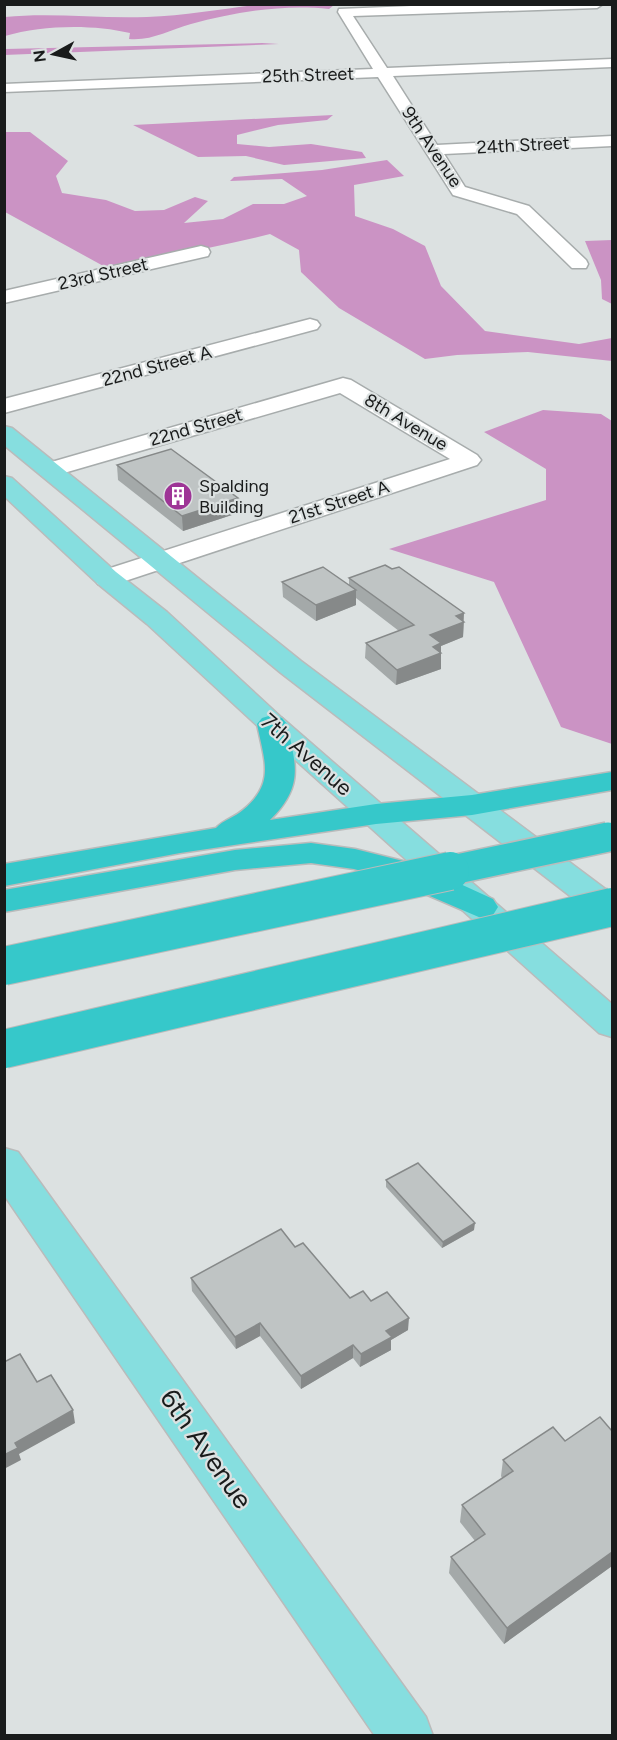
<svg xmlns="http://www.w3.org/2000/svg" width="617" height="1740" viewBox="0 0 617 1740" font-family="Figtree,sans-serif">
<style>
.forest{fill:#cb93c4}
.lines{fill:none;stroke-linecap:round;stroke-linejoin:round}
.minor-casing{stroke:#a7acac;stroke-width:3}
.major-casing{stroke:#babbbb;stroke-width:3}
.highway-casing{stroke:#babbbb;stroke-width:3}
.minor{fill:#fff;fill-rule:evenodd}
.major{fill:#86dedf;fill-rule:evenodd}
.highway{fill:#36c8ca;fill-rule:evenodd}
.highway-bridge-far1-casing{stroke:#babbbb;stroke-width:32;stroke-linecap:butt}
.highway-bridge-casing{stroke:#babbbb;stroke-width:40;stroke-linecap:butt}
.highway-bridge-far1{stroke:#36c8ca;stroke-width:29}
.highway-bridge{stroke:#36c8ca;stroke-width:38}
.wall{fill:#a4a9a9}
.shaded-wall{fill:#868989}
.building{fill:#bfc4c4;stroke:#868989;stroke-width:1.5}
.labels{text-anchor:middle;stroke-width:4.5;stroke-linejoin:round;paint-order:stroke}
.far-street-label{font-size:18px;fill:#191b1b;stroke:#dce1e1}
.far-poi-label{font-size:18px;fill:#191b1b;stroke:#dce1e1;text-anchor:start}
.street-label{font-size:22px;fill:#191b1b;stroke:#dce1e1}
.near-street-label{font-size:27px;fill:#191b1b;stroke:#dce1e1}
</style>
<rect width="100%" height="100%" fill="#dce1e1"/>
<g class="forest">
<path d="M257,5H334L329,9C283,4 236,12 191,24C169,30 152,41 129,39L130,33C92,24 42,25 5,36V17C52,12 99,19 147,17C184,16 221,9 257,5Z"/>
<path d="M262,43L279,44L4,55L5,49Z"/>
<path d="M333,115L327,120L278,125L237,135V144L269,147L311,144L362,152L366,158L284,165L246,156L198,157L133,125Z"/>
<path d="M5,132H30L68,161L56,176L62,193L106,200L135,211L164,210L195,197L208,201L184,223L223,219L253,204H284L307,196L282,179L230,181L234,177L322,170L387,160L404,176L354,185L355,216L393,229L425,246L441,286L485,331L579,344L612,338V361L528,352L457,355L425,359L339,308L301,272L299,250L270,234C216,248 162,256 107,268L5,212Z"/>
<path d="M612,240V304L602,299L601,280L585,241Z"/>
<path d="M543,410L601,414L612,421V744L561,727L494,582L389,549L546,500V469L484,432Z"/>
</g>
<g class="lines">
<g class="minor-casing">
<g id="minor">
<path d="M459,4H603L597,8L353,16L387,68L612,59V67L393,76L437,145L612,136V146L444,154L465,187L529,206L586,260L588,264L586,268H572L517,214L453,195L378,77L4,92V84L373,69L338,12L339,9Z"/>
<path d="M201,246L208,248L210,252L208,256L4,303V291Z"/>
<path d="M310,319L317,321L320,325L317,329L4,413V399Z"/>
<path d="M343,378L351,380L477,455L481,460L477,465L116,584L107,586L98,584L94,578L98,572L450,459L340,393L57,475H41L37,470L41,465Z"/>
</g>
</g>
<g class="major-casing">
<g id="major">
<path d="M4,426L12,428L301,661L612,894V922L600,919L281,673L4,445Z"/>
<path d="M4,476L12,478L116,572L167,612L282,718L612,1004V1037L599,1033L262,730L147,624L98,584L4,496Z"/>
<path d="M4,1148L18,1152L426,1717L433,1736H375L4,1195Z"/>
</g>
</g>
<g class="highway-casing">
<g id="highway">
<path d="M272,715L282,718L287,724C296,766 304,786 270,820L376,804L472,795L612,772V790L472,815L376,824L180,853L4,886V864L216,828C223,820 235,817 243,810C276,783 264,760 257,724L262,718Z"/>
<path d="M311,843L355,849L419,865L493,899L498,907L493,915L481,918L395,881L354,869L311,863L235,870L4,912V890L235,850Z"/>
</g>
</g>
<use href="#minor" class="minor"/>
<use href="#major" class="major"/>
<use href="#highway" class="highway"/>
<g class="highway-bridge-far1-casing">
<path id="highway-bridge-far1" d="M443,872L608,837"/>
</g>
<g class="highway-bridge-casing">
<g id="highway-bridge">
<path d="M4,966L450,871"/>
<path d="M4,1049L612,907"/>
</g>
</g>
<use href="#highway-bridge-far1" class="highway-bridge-far1"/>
<use href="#highway-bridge" class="highway-bridge"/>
</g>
<g class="wall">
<path d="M117,465L238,498V513L183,531L118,480Z"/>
<path d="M349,578L464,622L463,637L441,646V669L396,685L365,658L366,643L399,631L356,598V605L316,621L283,597L282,582L349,585Z"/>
<path d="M386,1180L474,1230L442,1248L386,1187Z"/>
<path d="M295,1247L350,1298L371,1301L408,1330L391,1340V1350L360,1367L353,1358L301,1389L260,1336L236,1349L192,1291L191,1278Z"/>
<path d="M612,1431V1566L504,1644L449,1573L451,1557L475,1541L460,1522L462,1505L502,1478L501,1476L503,1460L565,1441Z"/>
</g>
<g class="shaded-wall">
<path d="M238,498V513L183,531L182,516Z"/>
<path d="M356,590V605L316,621V605Z"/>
<path d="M464,613L463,637L441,646V669L396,685L397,670L430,635L456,616Z"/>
<path d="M475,1223L474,1230L442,1248L443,1242Z"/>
<path d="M409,1318L408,1330L391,1340V1350L360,1367L361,1354L386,1331Z"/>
<path d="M260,1323V1336L236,1349L235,1337Z"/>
<path d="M353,1345V1358L301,1389V1376Z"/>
<path d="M73,1410L75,1423L19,1454L21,1460L4,1469V1455L15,1443Z"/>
<path d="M612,1552V1566L504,1644L507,1628Z"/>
</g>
<g class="building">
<path d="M171,449L238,498L182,516L117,465Z"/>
<path d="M385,565L392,569L399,567L464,613L456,616L464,622L430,635L441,643L433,647L441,653L397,670L366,643L414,625L349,578Z"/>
<path d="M323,567L356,590L316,605L282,582Z"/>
<path d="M418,1163L475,1223L443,1242L386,1180Z"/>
<path d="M281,1229L295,1247L303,1243L350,1298L363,1291L371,1301L387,1292L409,1318L386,1331L392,1337L361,1354L353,1345L301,1376L260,1323L235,1337L191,1278Z"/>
<path d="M20,1354L37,1382L51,1375L73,1410L15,1443L18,1448L4,1455V1362Z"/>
<path d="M600,1417L612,1431V1552L507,1628L451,1557L485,1534L462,1505L513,1471L503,1460L553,1427L565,1441Z"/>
</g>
<defs>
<g id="building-disc" transform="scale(1.5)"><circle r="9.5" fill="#9e3496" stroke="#dce1e1"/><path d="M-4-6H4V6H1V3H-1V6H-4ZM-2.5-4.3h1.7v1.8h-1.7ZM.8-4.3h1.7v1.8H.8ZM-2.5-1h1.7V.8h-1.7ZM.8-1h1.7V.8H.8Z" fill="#fff"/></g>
</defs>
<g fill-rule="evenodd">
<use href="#building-disc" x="178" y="496"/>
</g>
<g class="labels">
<g class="far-street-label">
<text transform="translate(308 75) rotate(-2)" y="6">25th Street</text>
<text transform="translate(523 145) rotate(-3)" y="6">24th Street</text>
<text transform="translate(432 147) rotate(56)" y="6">9th Avenue</text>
<text transform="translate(103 274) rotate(-13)" y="6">23rd Street</text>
<text transform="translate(157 366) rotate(-15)" y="6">22nd Street A</text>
<text transform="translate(406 422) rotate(31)" y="6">8th Avenue</text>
<text transform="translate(196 427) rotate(-16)" y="6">22nd Street</text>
<text transform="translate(339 502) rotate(-18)" y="6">21st Street A</text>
</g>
<g class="far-poi-label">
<text x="199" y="492">Spalding<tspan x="199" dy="21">Building</tspan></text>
</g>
<g class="street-label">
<text transform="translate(307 754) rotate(41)" y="8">7th Avenue</text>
</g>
<g class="near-street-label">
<text transform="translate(206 1449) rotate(55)" y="9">6th Avenue</text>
</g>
</g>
<rect width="617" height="1740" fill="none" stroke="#191b1b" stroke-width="12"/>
<g transform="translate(54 54) rotate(262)" stroke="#dce1e1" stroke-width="4.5" paint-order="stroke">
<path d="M0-4.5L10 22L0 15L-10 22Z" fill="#191b1b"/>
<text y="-9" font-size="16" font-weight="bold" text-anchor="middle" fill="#191b1b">N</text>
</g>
</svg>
